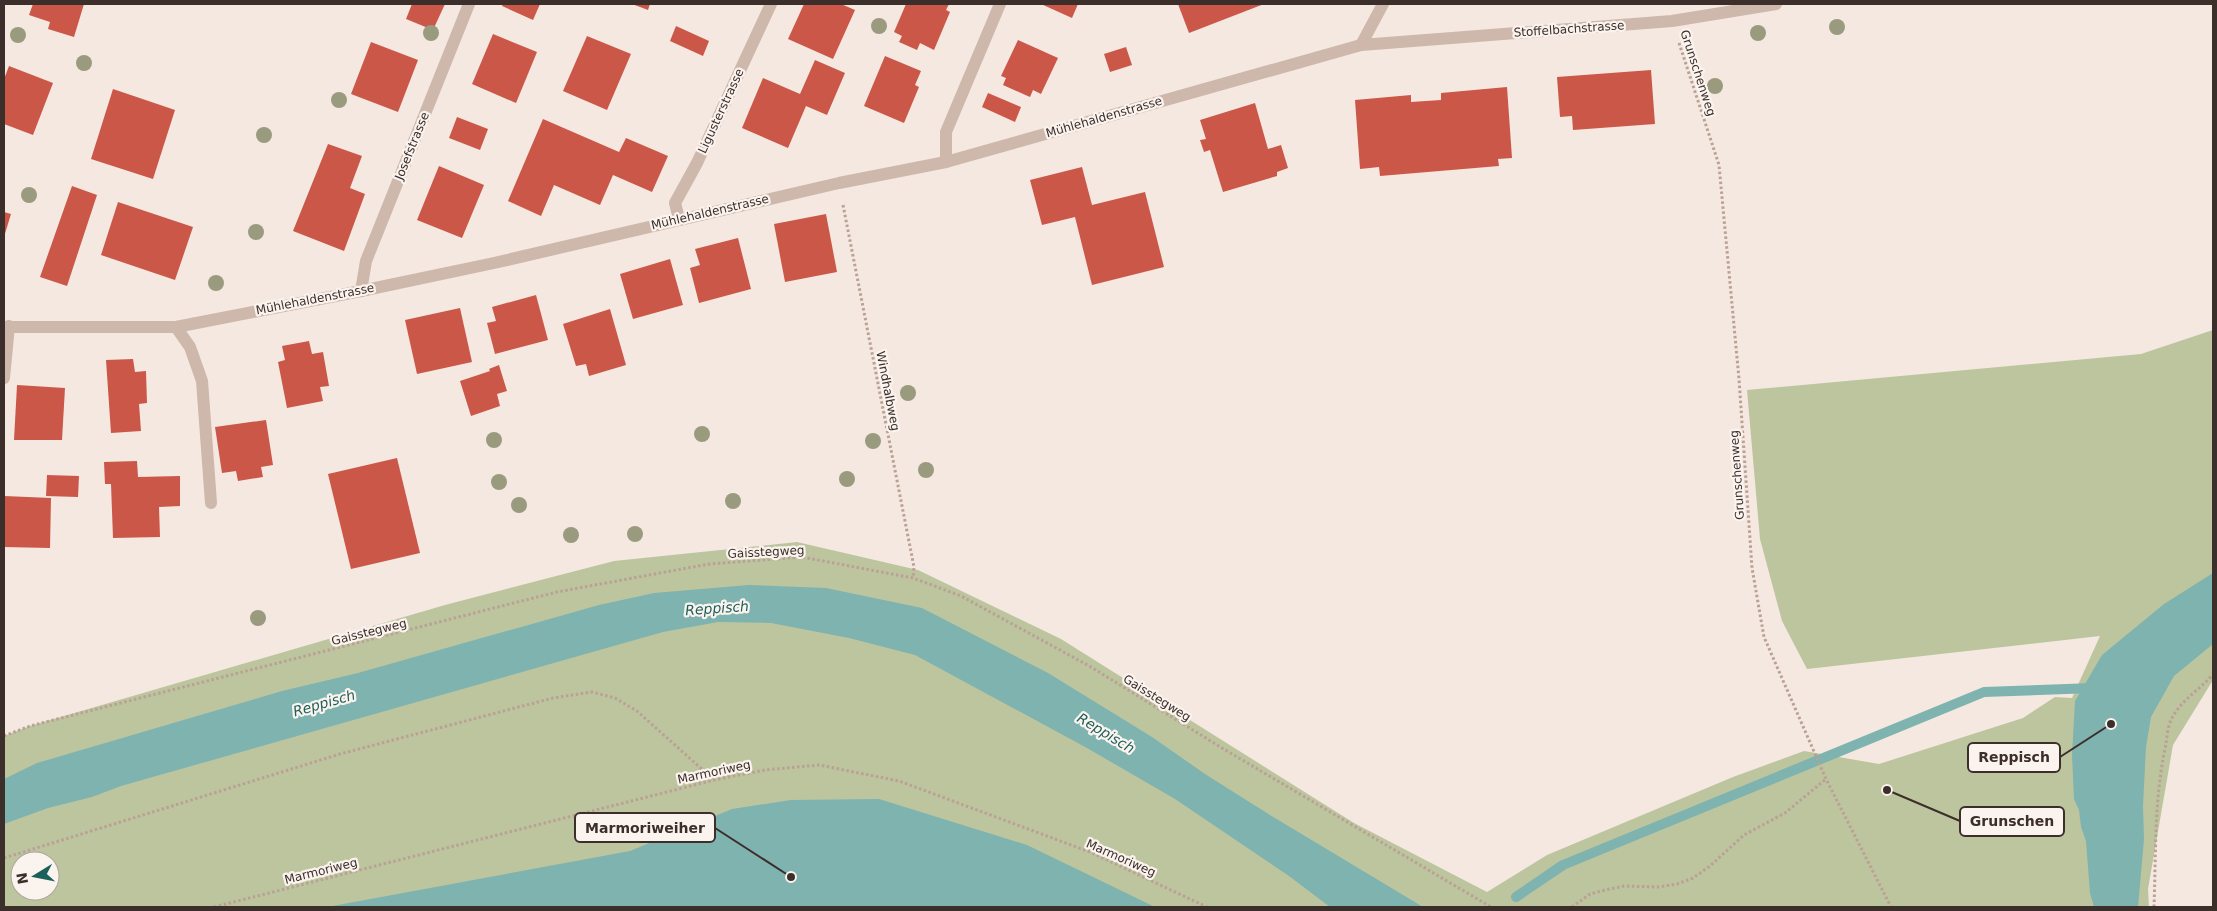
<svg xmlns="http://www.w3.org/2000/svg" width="2217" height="911" viewBox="0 0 2217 911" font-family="'DejaVu Sans',sans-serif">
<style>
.green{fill:#bdc59f;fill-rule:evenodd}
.water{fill:#7eb3af}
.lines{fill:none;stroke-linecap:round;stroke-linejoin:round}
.stream{stroke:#7eb3af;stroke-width:10}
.building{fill:#cb5748}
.path{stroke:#baa095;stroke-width:3;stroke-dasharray:2.5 2.5;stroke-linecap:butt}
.service{stroke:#ceb7ab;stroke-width:12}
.minor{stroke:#ceb7ab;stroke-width:12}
.tree{fill:#9a9a7e}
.labels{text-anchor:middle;stroke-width:4.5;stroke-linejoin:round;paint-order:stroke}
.street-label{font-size:12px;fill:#3b2e2b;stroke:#fbf3ee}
.water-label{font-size:14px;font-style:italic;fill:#1d5f5b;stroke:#fbf3ee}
.leader{fill:none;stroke:#3b2e2b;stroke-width:2}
.callout-dot{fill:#3b2e2b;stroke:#fbf3ee;stroke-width:2}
.callout{fill:#fbf3ee;stroke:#3b2e2b;stroke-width:2}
.callout-label{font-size:14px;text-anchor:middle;font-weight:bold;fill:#3b2e2b}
</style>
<rect width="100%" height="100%" fill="#f4e8e0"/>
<path class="green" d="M2213,330V680L2173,745L2148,889L2149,907H4V736L30,726L445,605L614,561L797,542L918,570L1061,639L1354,823L1487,892L1547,855L1733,777L1804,751L1879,764L2023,718L2055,697L2072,698L2100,636L1807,669L1782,621L1760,539L1747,390L2141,354ZM20,861H50V891H20Z"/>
<g class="water">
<path d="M2213,573V644L2174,676L2151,717L2146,747L2143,806L2144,839L2138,907H2094L2090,893L2086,841L2081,827L2079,810L2074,799L2072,755L2075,701L2102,655L2164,604Z"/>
<path d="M749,585L826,588L922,608L1048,673L1152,737L1205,774L1270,815L1423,907H1330L1289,876L1175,799L1087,748L915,655L849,638L771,623L718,622L663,632L121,786L92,797L48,808L4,824V779L37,763L282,691L358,673L599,605L654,593Z"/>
<path d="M879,799L1027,845L1155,907H327L630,851L732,809L791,800Z"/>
</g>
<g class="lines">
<path class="stream" d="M1516,897L1563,865L1984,692L2094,688"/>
</g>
<g class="building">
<path d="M33,4H84L74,37L48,29L50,22L29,15Z"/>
<path d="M412,4H445L433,30L406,19Z"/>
<path d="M503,4H540L533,20L502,6Z"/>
<path d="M632,4H650L648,10Z"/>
<path d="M804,4H841L855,10L833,59L788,39Z"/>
<path d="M906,4H949L946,10L950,12L934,50L920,43L917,50L899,42L902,36L894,32Z"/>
<path d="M1041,4H1078L1072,18Z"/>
<path d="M1178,4H1264L1189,33Z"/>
<path d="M676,26L709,41L703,56L670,41Z"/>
<path d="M493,34L537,52L516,103L472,84Z"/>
<path d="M587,36L631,54L607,110L563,91Z"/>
<path d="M1018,40L1058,58L1041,94L1033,90L1030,97L1003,85L1006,78L1001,76Z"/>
<path d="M371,42L418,60L398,112L351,94Z"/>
<path d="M1126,47L1132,65L1110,72L1104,54Z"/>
<path d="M885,56L921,71L915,85L919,87L904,123L864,106Z"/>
<path d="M815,60L845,73L827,115L806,106L788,148L742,128L763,78L800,94Z"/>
<path d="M9,66L53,83L33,135L4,124V79Z"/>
<path d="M1651,70L1655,124L1573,130L1572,116L1560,117L1557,77Z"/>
<path d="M1507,87L1512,158L1498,159L1499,166L1380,176L1379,167L1360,169L1355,100L1411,95V102L1441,100V93Z"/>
<path d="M113,89L175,110L153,179L91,159Z"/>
<path d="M988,93L1021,107L1015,122L982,107Z"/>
<path d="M1255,103L1268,149L1281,145L1288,168L1277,172V176L1223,192L1210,150L1204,152L1200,140L1206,139L1200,120Z"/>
<path d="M457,117L488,129L480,150L449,138Z"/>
<path d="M543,119L619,152L626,138L668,156L652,192L613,175L600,205L554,185L541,216L508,201Z"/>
<path d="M328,144L362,156L350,188L365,194L344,251L293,231Z"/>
<path d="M439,166L484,185L462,238L417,220Z"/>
<path d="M1082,167L1092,205L1145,192L1164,267L1092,285L1075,217L1042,225L1030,180Z"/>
<path d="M72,186L97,195L67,286L40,277Z"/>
<path d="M118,202L193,227L175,280L101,255Z"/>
<path d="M4,212L11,214L4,237Z"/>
<path d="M826,214L837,272L785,282L774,224Z"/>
<path d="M738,238L751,289L699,303L690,268L700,265L695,249Z"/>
<path d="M670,259L683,305L633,319L620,274Z"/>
<path d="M536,295L548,340L495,354L487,323L496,321L492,307Z"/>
<path d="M460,308L472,362L417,374L405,320Z"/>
<path d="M610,309L626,365L589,376L586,364L576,366L563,324Z"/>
<path d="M309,341L312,354L323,352L329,386L320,387L323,401L287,408L278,362L285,360L282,346Z"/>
<path d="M133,359L135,372L146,371L147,403L139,404L141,431L111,433L106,360Z"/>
<path d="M499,365L507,391L497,394L500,406L471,416L460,381L490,371L489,369Z"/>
<path d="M17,385L65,388L62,440H14Z"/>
<path d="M266,420L273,465L261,467L263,477L238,481L236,471L222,473L215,427Z"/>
<path d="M397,458L420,553L351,569L328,474Z"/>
<path d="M137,461L138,477L180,476V506L159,507L160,537L113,538L111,484H105L104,462Z"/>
<path d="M47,475L79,476L78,497L46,496Z"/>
<path d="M4,496L51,498L50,548L4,547Z"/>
</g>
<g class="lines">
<g class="path">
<path d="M1679,43L1719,165L1739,379L1752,568L1764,637L1826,779L1891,907"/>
<path d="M843,205L914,567L913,578"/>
<path d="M4,736L30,726L557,592L709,564L802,557L913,578L961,596L1091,667L1222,748L1491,907"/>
<path d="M4,858L340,754L553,698L592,692L615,698L637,711L714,780"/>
<path d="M214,907L714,780L765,770L819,765L899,781L1090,852L1207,907"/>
<path d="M1572,907L1590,894L1605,890L1624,886L1658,887L1677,884L1693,878L1710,866L1744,835L1785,813L1826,779"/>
<path d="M2154,907C2156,853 2154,798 2166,744C2167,736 2168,725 2172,718C2181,700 2201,689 2213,674"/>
</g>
<g class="service">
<path d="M176,327L190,347L202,381L211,503"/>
<path d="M4,378L9,326"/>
</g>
<g class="minor">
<path d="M1361,45L1383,4"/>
<path d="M946,162V132L1000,4"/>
<path d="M679,219L675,203L697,163L771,4"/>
<path d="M361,291L366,261L469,4"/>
<path d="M4,327H176L361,291L494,263L839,183L946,162L1361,45L1672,21L1776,4"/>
</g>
</g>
<g class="tree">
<circle cx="879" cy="26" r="8"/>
<circle cx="1837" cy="27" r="8"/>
<circle cx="431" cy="33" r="8"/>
<circle cx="1758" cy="33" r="8"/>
<circle cx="18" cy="35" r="8"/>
<circle cx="84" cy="63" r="8"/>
<circle cx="1715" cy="86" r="8"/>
<circle cx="339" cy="100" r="8"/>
<circle cx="264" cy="135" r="8"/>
<circle cx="29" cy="195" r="8"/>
<circle cx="256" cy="232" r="8"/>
<circle cx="216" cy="283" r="8"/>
<circle cx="908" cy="393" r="8"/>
<circle cx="702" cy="434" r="8"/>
<circle cx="494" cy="440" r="8"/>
<circle cx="873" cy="441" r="8"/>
<circle cx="926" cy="470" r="8"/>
<circle cx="847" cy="479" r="8"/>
<circle cx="499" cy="482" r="8"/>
<circle cx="733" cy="501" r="8"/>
<circle cx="519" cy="505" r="8"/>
<circle cx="635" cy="534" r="8"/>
<circle cx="571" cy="535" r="8"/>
<circle cx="258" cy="618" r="8"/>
</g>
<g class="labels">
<g class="street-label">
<text transform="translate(1569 29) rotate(-4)" y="4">Stoffelbachstrasse</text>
<text transform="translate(1698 73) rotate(72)" y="4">Grunschenweg</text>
<text transform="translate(721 111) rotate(-65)" y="4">Ligusterstrasse</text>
<text transform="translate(1104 117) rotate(-16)" y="4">Mühlehaldenstrasse</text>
<text transform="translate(412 146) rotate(-68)" y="4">Josefstrasse</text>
<text transform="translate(710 212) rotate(-13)" y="4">Mühlehaldenstrasse</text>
<text transform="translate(315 299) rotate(-11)" y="4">Mühlehaldenstrasse</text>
<text transform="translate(888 391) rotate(79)" y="4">Windhalbweg</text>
<text transform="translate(1737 475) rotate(-94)" y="4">Grunschenweg</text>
<text transform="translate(766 552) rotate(-3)" y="4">Gaisstegweg</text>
<text transform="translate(369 632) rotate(-14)" y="4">Gaisstegweg</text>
<text transform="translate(1157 698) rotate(32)" y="4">Gaisstegweg</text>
<text transform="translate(714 772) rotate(-12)" y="4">Marmoriweg</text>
<text transform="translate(1121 858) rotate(24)" y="4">Marmoriweg</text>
<text transform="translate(321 871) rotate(-14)" y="4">Marmoriweg</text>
</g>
<g class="water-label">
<text transform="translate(717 608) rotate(-4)" y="5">Reppisch</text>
<text transform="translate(324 703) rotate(-16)" y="5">Reppisch</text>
<text transform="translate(1106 733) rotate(31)" y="5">Reppisch</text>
</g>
</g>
<path class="leader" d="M2111 724L2060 757M1887 790L1960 821M791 877L715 828"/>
<g class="callout-dot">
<circle cx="2111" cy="724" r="5"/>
<circle cx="1887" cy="790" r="5"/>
<circle cx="791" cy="877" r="5"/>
</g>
<g class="callout">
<rect x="1968" y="743" width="92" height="29" rx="5"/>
<rect x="1960" y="807" width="104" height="29" rx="5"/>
<rect x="575" y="813" width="140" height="29" rx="5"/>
</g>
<g class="callout-label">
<text x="2014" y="762">Reppisch</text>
<text x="2012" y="826">Grunschen</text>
<text x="645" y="833">Marmoriweiher</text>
</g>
<rect width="2217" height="911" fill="none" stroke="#3b2e2b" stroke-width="10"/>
<g transform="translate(35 876) rotate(260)"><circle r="24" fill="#fbf3ee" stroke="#aea4a0"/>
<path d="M0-4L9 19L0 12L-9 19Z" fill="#1d5f5b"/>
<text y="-8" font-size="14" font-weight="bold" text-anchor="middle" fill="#3b2e2b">N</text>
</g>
</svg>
